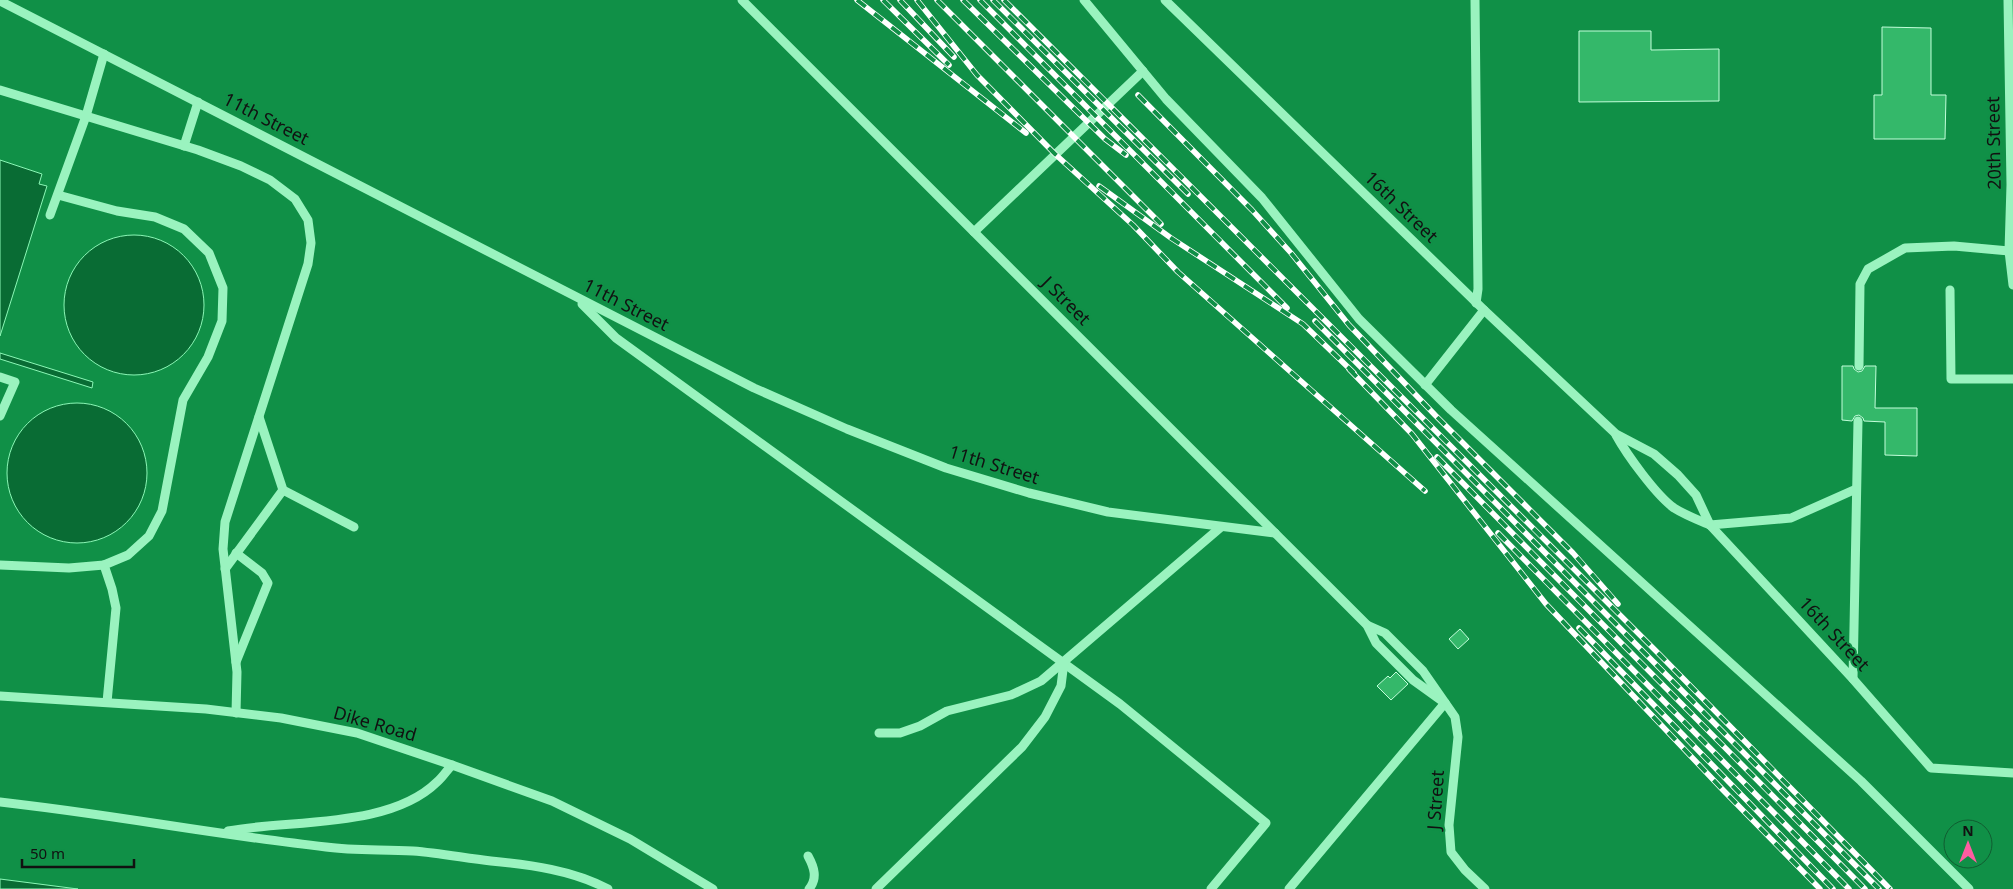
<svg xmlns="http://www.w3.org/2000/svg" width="2013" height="889" viewBox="0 0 2013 889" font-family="'Noto Sans',sans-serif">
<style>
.water{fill:#096c34;stroke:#8bf7b6}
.building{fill:#34b86a;stroke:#c2feda}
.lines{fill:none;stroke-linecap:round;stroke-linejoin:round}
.service{stroke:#9af3bf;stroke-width:9}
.rail-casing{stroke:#fff;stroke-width:5.5}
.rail{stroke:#109047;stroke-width:4;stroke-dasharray:11;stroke-linecap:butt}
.labels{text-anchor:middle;stroke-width:4;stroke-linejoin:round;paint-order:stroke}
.street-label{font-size:18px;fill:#111;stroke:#109047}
</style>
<rect width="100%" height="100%" fill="#109047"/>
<g class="water">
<path d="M0,160L42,174L39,184L47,186L0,336Z"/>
<circle cx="134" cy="305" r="70"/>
<path d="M0,353L93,382L92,388L0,359Z"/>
<circle cx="77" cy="473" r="70"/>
<path d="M0,879L78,889H0Z"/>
</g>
<g class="building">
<path d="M1882,27L1931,28V95H1946L1945,139H1874V95H1882Z"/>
<path d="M1579,31H1651V50L1719,49V101L1579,102Z"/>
<path d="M1842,366H1853L1854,369L1858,372L1862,371L1865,366H1876L1875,408H1917V456L1885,455V422L1864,421L1863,418L1859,415L1855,416L1852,421L1842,420Z"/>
<path d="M1460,629L1469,639L1458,649L1449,639Z"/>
<path d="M1396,672L1408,684L1391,700L1377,686L1388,676L1390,678Z"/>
</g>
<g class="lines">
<g class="service">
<path d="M742,0L1367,625L1376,643L1413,680L1445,703"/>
<path d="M1084,0L1166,99L1262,198L1359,319L1451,410L1861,781L1969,889"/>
<path d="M1165,0L1484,310L1616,434L1654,454L1678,475L1696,495L1710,525L1853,679L1931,768L2013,773"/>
<path d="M1475,0L1478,289L1476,303"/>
<path d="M2008,0L2011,185L2009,251L2013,285"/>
<path d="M0,1L754,388L847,429L946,468L1029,493L1108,512L1275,533"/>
<path d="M0,90L198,150L241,166L270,180L295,199L308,220L311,243L308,264L225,522L223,549L237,672L236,713"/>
<path d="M184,146L198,102"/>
<path d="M58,195L117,211L155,217L184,229L209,253L223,288L222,321L208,357L183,400L162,511L149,536L128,555L104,565L112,589L116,608L107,702"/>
<path d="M50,215L86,116L104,54"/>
<path d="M974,232L1143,71"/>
<path d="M1950,290L1951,379H2013"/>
<path d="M582,304L616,338L1120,704L1266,823L1211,889"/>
<path d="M1859,366L1860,284L1868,269L1905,248L1954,246L2009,251"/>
<path d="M0,377L15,382L0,416"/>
<path d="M1425,385L1484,310"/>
<path d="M259,417L283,490L354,527"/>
<path d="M1616,435C1627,455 1656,495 1674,508C1685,515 1698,520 1710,525"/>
<path d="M1710,525L1791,518L1856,489"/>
<path d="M236,553L262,573L268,583L236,662"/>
<path d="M0,565L69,568L104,565"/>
<path d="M225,569L283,490"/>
<path d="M1367,625L1385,633L1423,671L1455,717L1458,737L1449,825L1451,852L1465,870L1485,889"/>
<path d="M1853,679L1858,421"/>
<path d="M0,696L206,709L281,718L357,733L452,765L552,801L630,839L713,889"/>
<path d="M879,733H900L920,726L947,711L1011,695L1041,681L1221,527"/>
<path d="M0,802C109,814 217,835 326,847C355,851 384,849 413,851C439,853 465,858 491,861C531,865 572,870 608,889"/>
<path d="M228,831C291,819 389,829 437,782C443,777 447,770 452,765"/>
<path d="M808,856C814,867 818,878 809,889"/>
<path d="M876,889L1022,747L1045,717L1061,686L1064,662"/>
<path d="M1289,889L1445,703"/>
</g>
<g class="rail-casing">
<g id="rail">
<path d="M857,0L1026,133"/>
<path d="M883,0L949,65"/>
<path d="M900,0L954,57"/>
<path d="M917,0L977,75L1055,154L1133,225L1178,272L1425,491"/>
<path d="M937,0L1161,224"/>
<path d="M963,0L1105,139L1126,155"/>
<path d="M980,0L1287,308"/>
<path d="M993,0L1188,194"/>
<path d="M1004,0L1660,655L1890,889"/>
<path d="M1138,95L1252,210L1291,253L1349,325L1435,415L1573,553L1618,604"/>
<path d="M1099,186L1171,238L1303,324L1354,373"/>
<path d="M1315,321L1879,889"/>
<path d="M1349,369L1412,434L1546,604L1723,790L1820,889"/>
<path d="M1437,457L1865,889"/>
<path d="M1498,533L1849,889"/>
<path d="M1579,628L1833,889"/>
</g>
</g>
<use href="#rail" class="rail"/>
</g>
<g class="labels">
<g class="street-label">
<text transform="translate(266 119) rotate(27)" y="6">11th Street</text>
<text transform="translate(1994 143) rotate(-91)" y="6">20th Street</text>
<text transform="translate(1401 207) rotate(44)" y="6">16th Street</text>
<text transform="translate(1066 301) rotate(45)" y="6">J Street</text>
<text transform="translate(626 305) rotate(27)" y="6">11th Street</text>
<text transform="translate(994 465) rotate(17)" y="6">11th Street</text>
<text transform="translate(1834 634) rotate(47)" y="6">16th Street</text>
<text transform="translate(375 724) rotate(16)" y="6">Dike Road</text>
<text transform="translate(1436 800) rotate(-86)" y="6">J Street</text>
</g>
</g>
<g transform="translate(1968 844)"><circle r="24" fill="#109047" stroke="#105d31"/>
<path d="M0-4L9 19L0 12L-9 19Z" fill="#ff5ca1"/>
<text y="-8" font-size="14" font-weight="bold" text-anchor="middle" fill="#111111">N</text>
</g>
<path d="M22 859v8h112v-8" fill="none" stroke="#111111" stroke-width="2.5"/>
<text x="30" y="859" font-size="15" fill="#111111" stroke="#109047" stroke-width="4" paint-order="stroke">50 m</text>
</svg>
